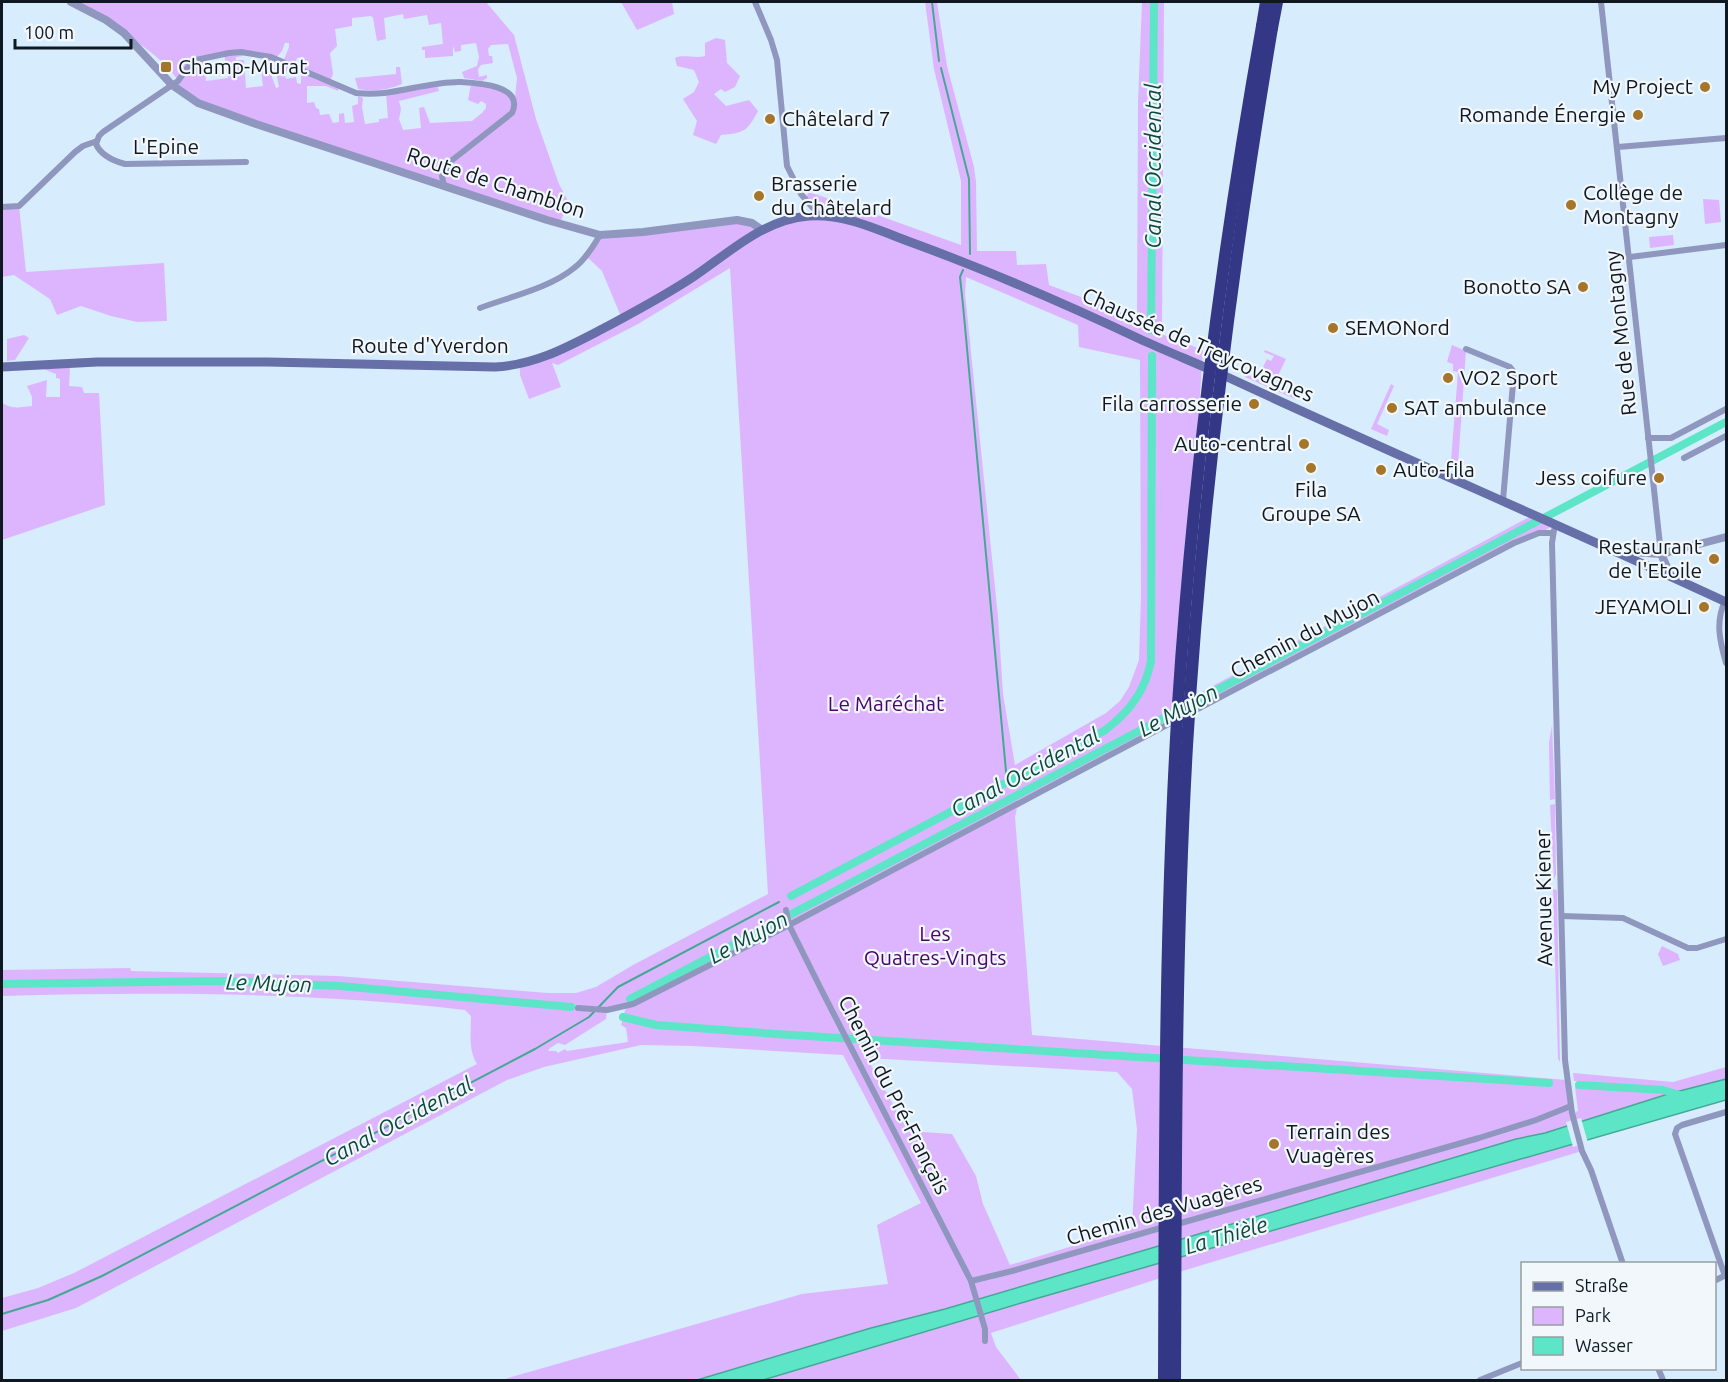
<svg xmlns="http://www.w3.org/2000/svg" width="1728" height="1382" viewBox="0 0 1728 1382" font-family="Ubuntu,sans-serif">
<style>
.green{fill:#ddb5fe;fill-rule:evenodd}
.water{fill:#5ce5c7;stroke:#45a895;stroke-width:1.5}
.pier{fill:#d7ecfd}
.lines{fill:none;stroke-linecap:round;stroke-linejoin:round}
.stream{stroke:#45a895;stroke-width:2}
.canal{stroke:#5ce5c7;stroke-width:8}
.minor{stroke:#9097be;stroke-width:6}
.tertiary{stroke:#9097be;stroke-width:8}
.secondary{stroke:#666fa7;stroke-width:9}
.motorway{stroke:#333785;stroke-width:12}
.motorway-bridge{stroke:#333785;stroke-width:12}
.poi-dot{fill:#a5762a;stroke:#f2f7fb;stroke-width:2}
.labels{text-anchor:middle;stroke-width:4.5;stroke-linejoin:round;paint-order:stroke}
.poi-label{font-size:21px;fill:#0f1820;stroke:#f2f7fb;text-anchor:start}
.street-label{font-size:21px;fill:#0f1820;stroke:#f2f7fb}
.park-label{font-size:21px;fill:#4a046d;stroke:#f2f7fb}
.water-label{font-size:22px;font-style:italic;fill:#0b493d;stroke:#f2f7fb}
</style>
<rect width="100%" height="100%" fill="#d7ecfd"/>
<g class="green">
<path d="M80,2H486L514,35L536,119L559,184L568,201L560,224L210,108L172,85L178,80C153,46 112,27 77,5ZM403,14L404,19L427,15L429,25L441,23L443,44L422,47V50H425V58L453,56V46L455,52L461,51V45L476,43L479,57L477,66L462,72L464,78L482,81L487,78V75L479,77L478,69L481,65L493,63L492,56H489L488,49L491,45L508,44L517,78L515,97L497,88L471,84L468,100L478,104L481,101L486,104V108L482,113L472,121L430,123L424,107L419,108L421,128L403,130L399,119L401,109L399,101L439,91L437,84L386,93L388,118L379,119V122L365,124L362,107L363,98L358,96V104L352,106L354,122L345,123L344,113L339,114V122L333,123L329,114L320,115L319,109L316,108L314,102L307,103V86H326L338,91V85L330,82L333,74L330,53L337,46L335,29L352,26V18L371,16L373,18L377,41L386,39L384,18ZM285,43H289V47L283,62L279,61L277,77L279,87L276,88L270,72L273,71L271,58L275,59L282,51ZM242,53L263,55L266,69L261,71L263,86L246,88L244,60H236V57L243,56ZM224,54L228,78L206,81L203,58ZM302,57L307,72L303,71L301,75V84L297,83L296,77L286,79L284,72L296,68L291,66L296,61L297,58Z"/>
<path d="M621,2H672L674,14L637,30Z"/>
<path d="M925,2H937L947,66L974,167L976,182L977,251H1016L1017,265L1046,264L1049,285L1137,318L1138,102L1142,2H1164L1162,325L1161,334L1203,350L1179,704L1535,514L1557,524L1240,688L1175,716L1017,808L1015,817L1032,1035L1567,1080L1572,1113L1578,1111L1575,1087L1668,1094L1545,1133L1516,1139L1162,1245L945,1309L871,1328L697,1380H501L802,1294L888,1284L877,1225L921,1203L843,1055L693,1046L641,1045L544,1067L507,1080L76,1308L2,1331V1298L38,1288L74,1273L477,1064C468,1049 471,1033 471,1016L465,1010C311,992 156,992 2,996V970L130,968L131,971L338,976L548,993H576L596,987L633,965L768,894L730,268L638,324L558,365L552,363L561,387L529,399L520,375V365L622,319L602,271L586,256L600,235L737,220L762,230L818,215L806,200L808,192L852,206L961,245V181L934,69ZM966,277L1078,325L1079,347L1140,360L1141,597L1139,660L1129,687L1120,701L1106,713L1015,765L1003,694L998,617L965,293ZM626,1007L621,1025L626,1028L628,1042L567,1051L565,1049L558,1053L556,1051H548L550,1048L558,1043L565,1045L606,1019L607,1010ZM867,1058L1117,1072L1132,1089L1137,1129L1132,1228L1010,1265L983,1204L976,1176L952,1134L908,1131Z"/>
<path d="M716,38L725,40L727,63L740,76L735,87L725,92L721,89L714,94L726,106L749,100L758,111C747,131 745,133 721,135L716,144L693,135L697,121L683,99L694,92L699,82L694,70L677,66L675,58C685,54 694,59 705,56V43Z"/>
<path d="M396,67H400L402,84C388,90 373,92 358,89L355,78L396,74Z"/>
<path d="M1703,199L1719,200L1721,222L1705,224Z"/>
<path d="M19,206L26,272L164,263L167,321L137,322L111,316L81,306L57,315L50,299L14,275L2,277V207Z"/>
<path d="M1673,235L1674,245L1650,248L1649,237Z"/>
<path d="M24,335L29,338L15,360L7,361V339Z"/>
<path d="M1452,345L1466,351L1458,465L1444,462L1451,461L1458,372L1453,371V364L1447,362Z"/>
<path d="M1265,350L1286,359L1273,386L1296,396L1295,399L1245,377V371L1246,374L1265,382L1270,372L1262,369L1267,359L1271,361L1274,356L1264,352Z"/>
<path d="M42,367L70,368L69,386L82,387L84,393H99L105,505L2,540V402C10,410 21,407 32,406V397L27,386L47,380L46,397H60V379L56,378V374L41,368Z"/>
<path d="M1391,384L1394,386L1377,424L1389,430L1387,436L1371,429Z"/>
<path d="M1552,725L1555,799L1550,800L1549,743Z"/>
<path d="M1555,804L1556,874L1554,879L1550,805Z"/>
<path d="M1553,889L1557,890L1560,1062L1558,1059Z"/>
<path d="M1662,946L1678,954L1680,960L1663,966L1658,954Z"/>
<path d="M1726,1067V1079L1678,1091L1664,1088L1574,1081L1573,1073L1673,1082Z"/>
<path d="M1580,1142L1582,1151L1179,1272L991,1333L996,1347L1021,1380H763L1028,1301Z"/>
</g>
<path class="water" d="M1726,1079V1100L1028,1301L763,1380H697L871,1328L945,1309L1162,1245L1516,1139L1545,1133L1668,1094Z"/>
<path class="pier" d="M1581,1118L1588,1143L1573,1147L1566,1122Z"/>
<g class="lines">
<g class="stream">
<path d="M932,2L939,61"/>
<path d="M941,68L969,179L970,254"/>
<path d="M963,270L960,277L963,305L1007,782"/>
<path d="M2,1314L48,1300L102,1276L535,1049L589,1017L618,987L779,902"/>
</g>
<g class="canal">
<path d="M1151,330L1154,2"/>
<path d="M791,896L1104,731C1129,712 1145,692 1151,661L1152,356"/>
<path d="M2,984L219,981L340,986L571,1007"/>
<path d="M630,999L1726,422"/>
<path d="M623,1017L656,1025L776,1034L1549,1083"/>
<path d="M1579,1085L1663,1090L1683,1096"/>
</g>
<g class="minor">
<path d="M755,2L771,40L777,60L787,166L801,194L819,215"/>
<path d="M1601,2L1661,554"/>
<path d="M1618,147L1726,138"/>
<path d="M246,162L125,164C114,161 101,156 96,144L99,136L103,132L178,81L188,67L196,60L229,53L241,52L271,57L356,93C366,94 374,94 384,93C409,90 434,82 459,82C477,83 525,85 512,113L451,161L442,176L444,186"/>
<path d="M2,207L19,206L75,152L83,146L97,141"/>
<path d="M1630,257L1726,245"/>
<path d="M480,308C509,297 550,288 574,268C585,260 593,247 600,235"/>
<path d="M1466,349L1510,367L1514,372L1503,500"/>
<path d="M1648,438H1671L1726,409"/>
<path d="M1684,458L1726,436"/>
<path d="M1554,530L1552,543L1565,1060L1572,1113L1582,1151L1591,1170L1623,1264"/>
<path d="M1725,601C1715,622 1720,642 1726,663"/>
<path d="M1190,713L1514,543L1539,533H1553"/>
<path d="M786,910L789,925L823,993L971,1281L985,1329V1341"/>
<path d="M1562,916L1623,918L1688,948H1697L1726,939"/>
<path d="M578,1008L607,1010L633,1004L789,925L1178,719"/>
<path d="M1174,1225L1479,1138L1536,1120L1571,1106"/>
<path d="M1725,1276L1675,1134L1677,1128L1682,1125L1726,1112"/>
<path d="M971,1281L1012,1271L1164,1227"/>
<path d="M1714,1281L1726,1275"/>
<path d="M1658,1368L1663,1380"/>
<path d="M1480,1380L1522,1363"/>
</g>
<g class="tertiary">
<path d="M71,2L106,20L124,33L172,85L198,103L256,124L547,220L600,235L643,232L737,220L752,223L762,230"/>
<path d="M1618,551L1661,554L1726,537"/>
<path d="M1661,554L1671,576"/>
</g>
<path class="secondary" d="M2,367L97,362H268L495,367C537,365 571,345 608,326C638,310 668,294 696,275C731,251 765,219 809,216C844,213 880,231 913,243C992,272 1068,305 1144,341C1171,353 1198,364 1225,376C1391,453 1560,525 1726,602"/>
<g class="motorway">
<path d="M1262,26L1266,2"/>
<path d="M1272,28L1277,2"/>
</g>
<g class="motorway-bridge">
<path d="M1164,1380C1165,1155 1164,929 1178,704C1193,476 1222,250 1262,26"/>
<path d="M1175,1380C1176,1169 1175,957 1187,746C1201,505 1232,266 1272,28"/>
</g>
</g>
<g class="poi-dot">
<rect x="160" y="61" width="12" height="12" rx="3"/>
<circle cx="1705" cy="87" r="6"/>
<circle cx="1638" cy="115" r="6"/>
<circle cx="770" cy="119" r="6"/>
<circle cx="759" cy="196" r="6"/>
<circle cx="1571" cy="205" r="6"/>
<circle cx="1583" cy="287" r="6"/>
<circle cx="1333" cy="328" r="6"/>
<circle cx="1448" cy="378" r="6"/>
<circle cx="1254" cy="404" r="6"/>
<circle cx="1392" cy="408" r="6"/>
<circle cx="1304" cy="444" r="6"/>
<circle cx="1311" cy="468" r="6"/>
<circle cx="1381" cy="470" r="6"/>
<circle cx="1659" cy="478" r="6"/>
<circle cx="1714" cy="559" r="6"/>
<circle cx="1704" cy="607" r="6"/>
<circle cx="1274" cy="1144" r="6"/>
</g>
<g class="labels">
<g class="poi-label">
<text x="178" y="74">Champ-Murat</text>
<text x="1693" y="94" text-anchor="end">My Project</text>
<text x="1626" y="122" text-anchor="end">Romande Énergie</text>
<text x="782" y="126">Châtelard 7</text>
<text x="771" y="191">Brasserie<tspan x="771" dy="24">du Châtelard</tspan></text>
<text x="1583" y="200">Collège de<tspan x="1583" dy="24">Montagny</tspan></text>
<text x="1571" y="294" text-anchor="end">Bonotto SA</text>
<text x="1345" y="335">SEMONord</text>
<text x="1460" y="385">VO2 Sport</text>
<text x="1242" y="411" text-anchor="end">Fila carrosserie</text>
<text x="1404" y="415">SAT ambulance</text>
<text x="1292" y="451" text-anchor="end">Auto-central</text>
<text x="1393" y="477">Auto-fila</text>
<text x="1647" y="485" text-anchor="end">Jess coifure</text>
<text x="1311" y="497" text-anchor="middle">Fila<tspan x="1311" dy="24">Groupe SA</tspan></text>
<text x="1702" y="554" text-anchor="end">Restaurant<tspan x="1702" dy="24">de l'Etoile</tspan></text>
<text x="1692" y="614" text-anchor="end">JEYAMOLI</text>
<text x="1286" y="1139">Terrain des<tspan x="1286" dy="24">Vuagères</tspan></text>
</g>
<g class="street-label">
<text x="166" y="154">L'Epine</text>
<text transform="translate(496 183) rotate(18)" y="7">Route de Chamblon</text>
<text transform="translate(1621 333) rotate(-96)" y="7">Rue de Montagny</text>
<text transform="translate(1198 345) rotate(24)" y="7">Chaussée de Treycovagnes</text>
<text x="430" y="353">Route d'Yverdon</text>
<text transform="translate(1305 634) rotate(-28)" y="7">Chemin du Mujon</text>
<text transform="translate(1544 898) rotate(-91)" y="7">Avenue Kiener</text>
<text transform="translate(894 1095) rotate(63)" y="7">Chemin du Pré-Français</text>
<text transform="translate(1164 1211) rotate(-16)" y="7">Chemin des Vuagères</text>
</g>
<g class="park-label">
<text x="886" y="711">Le Maréchat</text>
<text x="935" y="941">Les<tspan x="935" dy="24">Quatres-Vingts</tspan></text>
</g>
<g class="water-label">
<text transform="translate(1153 166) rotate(-90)" y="8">Canal Occidental</text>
<text transform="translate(1178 710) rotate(-28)" y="8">Le Mujon</text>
<text transform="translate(1025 772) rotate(-28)" y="8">Canal Occidental</text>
<text transform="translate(748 937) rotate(-28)" y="8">Le Mujon</text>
<text transform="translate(269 983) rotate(2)" y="8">Le Mujon</text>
<text transform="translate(398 1121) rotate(-28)" y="8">Canal Occidental</text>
<text transform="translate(1226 1235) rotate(-16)" y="8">La Thièle</text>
</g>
</g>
<rect width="1728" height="1382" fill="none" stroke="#0f1820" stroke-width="6"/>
<rect x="1521" y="1262" width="195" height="108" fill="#f2f7fb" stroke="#979ea3" stroke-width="1.5"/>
<rect x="1533" y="1282" width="30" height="9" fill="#666fa7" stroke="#979ea3" stroke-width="1.5"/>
<text x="1575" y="1292" font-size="18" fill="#0f1820">Straße</text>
<rect x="1533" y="1307" width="30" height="18" fill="#ddb5fe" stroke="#979ea3" stroke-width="1.5"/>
<text x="1575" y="1322" font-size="18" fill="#0f1820">Park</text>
<rect x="1533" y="1337" width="30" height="18" fill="#5ce5c7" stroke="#979ea3" stroke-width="1.5"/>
<text x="1575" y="1352" font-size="18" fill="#0f1820">Wasser</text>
<path d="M15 39v9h116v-9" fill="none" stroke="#0f1820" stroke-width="3"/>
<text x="24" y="39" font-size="18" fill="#0f1820" stroke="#f2f7fb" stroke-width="4.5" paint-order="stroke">100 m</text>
</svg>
